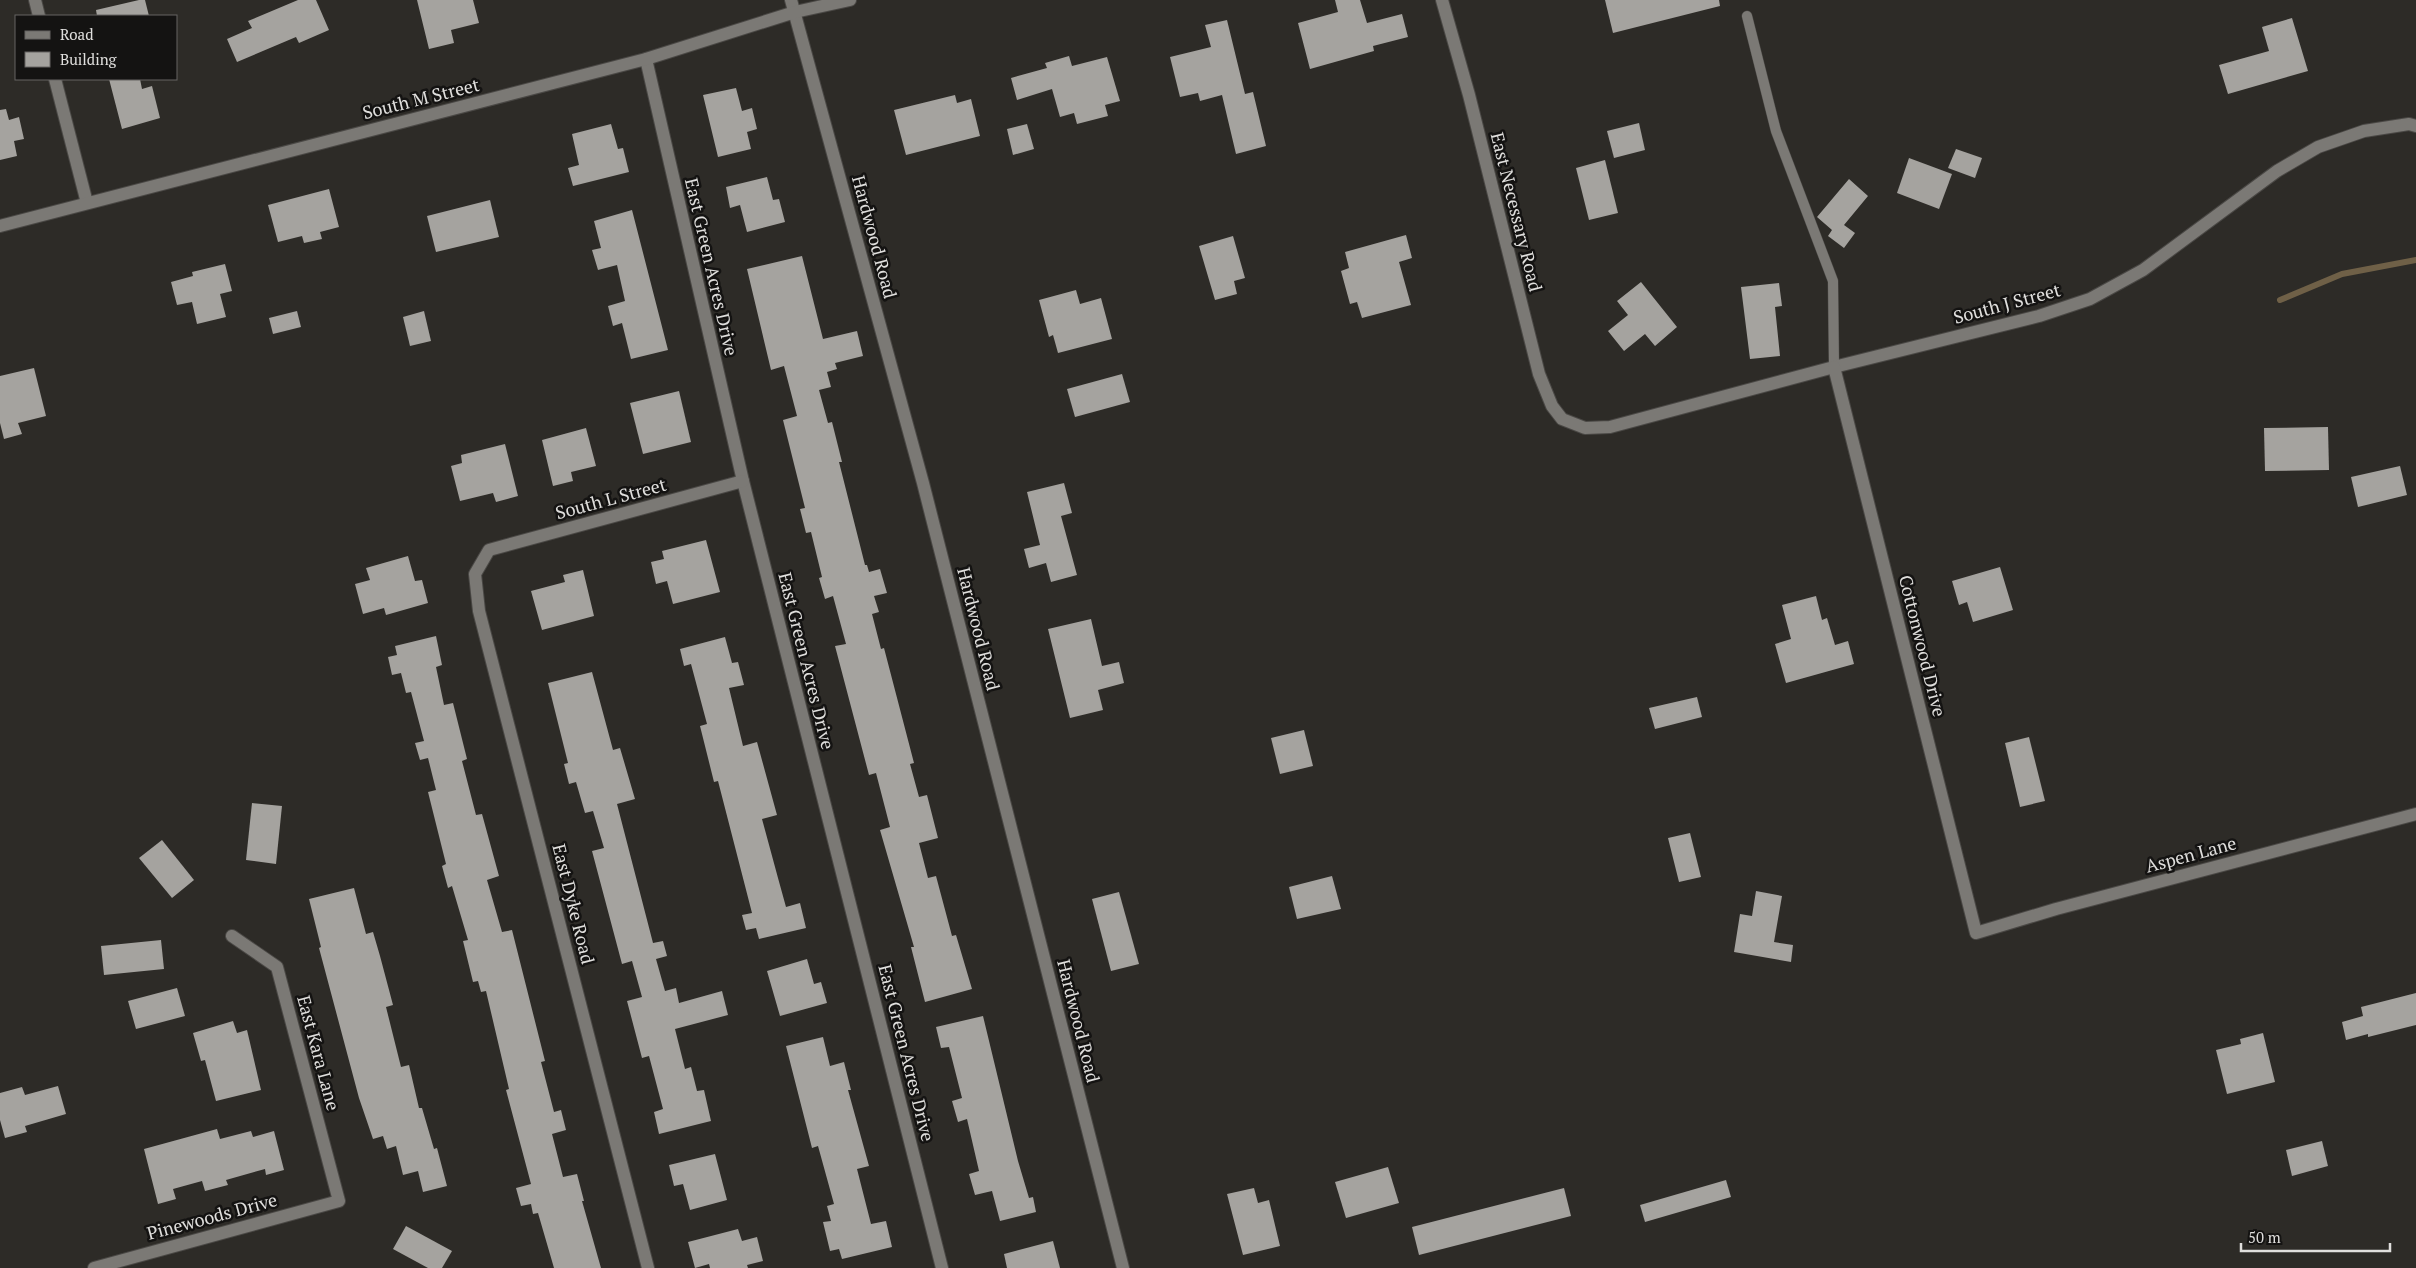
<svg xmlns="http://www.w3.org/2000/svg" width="2416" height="1268" viewBox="0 0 2416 1268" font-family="'PT Serif',serif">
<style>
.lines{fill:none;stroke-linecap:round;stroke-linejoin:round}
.stream{stroke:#6f6047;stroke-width:6}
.building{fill:#a5a39f}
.lane-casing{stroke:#4a4845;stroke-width:11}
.street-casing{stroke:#4a4845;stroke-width:14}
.lane{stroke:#7b7975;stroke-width:10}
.street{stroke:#7b7975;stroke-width:12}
.labels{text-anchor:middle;stroke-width:5;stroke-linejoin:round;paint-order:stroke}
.street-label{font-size:18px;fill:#e0dfdd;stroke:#141312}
</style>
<rect width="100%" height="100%" fill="#2d2b27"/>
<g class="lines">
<path class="stream" d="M2280,300L2342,274L2416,260"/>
</g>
<g class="building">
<path d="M139,0H145L149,16H97L96,10Z"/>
<path d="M298,0H316L329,30L299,43L296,37L237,62L227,39L252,28L248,21Z"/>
<path d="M417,0H473L479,23L451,30L454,43L429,49Z"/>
<path d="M1335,0H1360L1367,23L1402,14L1408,37L1373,46L1374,51L1310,69L1298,23L1338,12Z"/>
<path d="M1605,0H1719L1720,6L1613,33Z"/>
<path d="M2292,18L2308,71L2228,94L2219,65L2269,51L2262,27Z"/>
<path d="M1227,20L1245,94L1253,92L1266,146L1236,154L1222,95L1200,101L1198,93L1180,97L1170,57L1211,47L1205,25Z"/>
<path d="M1069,56L1072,66L1107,57L1120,101L1105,105L1108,116L1077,124L1074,113L1060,117L1052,89L1017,100L1011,78L1047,68L1045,63Z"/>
<path d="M109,79H140L142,89L152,86L160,118L122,129Z"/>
<path d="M736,88L742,111L752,108L757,129L747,132L751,149L718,157L703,95Z"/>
<path d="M955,95L957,103L971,99L980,136L906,155L894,110Z"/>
<path d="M6,109L9,120L19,117L24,139L14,141L17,156L0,160V110Z"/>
<path d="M1639,123L1645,150L1614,158L1607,131Z"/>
<path d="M611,124L618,149L623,148L629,172L573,186L568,168L579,165L572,134Z"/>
<path d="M1027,124L1034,149L1013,155L1007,129Z"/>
<path d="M1956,149L1982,158L1975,178L1948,168Z"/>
<path d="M1909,158L1952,174L1939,209L1897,193Z"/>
<path d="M1605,160L1618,213L1589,220L1576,168Z"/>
<path d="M767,177L773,200L779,199L785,222L747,232L740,205L730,208L726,187Z"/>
<path d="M1849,179L1868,196L1844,225L1855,233L1844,248L1828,236L1832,230L1817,217Z"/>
<path d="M329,189L339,227L320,232L322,239L304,243L302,236L278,242L268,205Z"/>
<path d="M490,200L499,237L436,252L427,216Z"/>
<path d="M632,210L668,350L631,359L622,323L613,326L608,306L625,301L617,265L598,270L592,250L601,248L594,221Z"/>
<path d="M1406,235L1412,258L1399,262L1411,305L1362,318L1357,302L1350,304L1341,271L1349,268L1345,252Z"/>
<path d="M1233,236L1245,278L1234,281L1237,294L1215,300L1199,246Z"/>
<path d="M802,256L823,339L857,331L863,356L835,363L837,369L827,372L831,387L819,390L828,423L832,422L842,462H839L865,565H867L869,572L880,569L887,593L874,596L879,612L872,614L881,649L884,648L914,763L910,764L919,797L927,795L938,838L919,843L928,878L936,876L952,936L956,935L972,989L925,1002L911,947H914L880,830L890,827L876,773L869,775L835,646L846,644L833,596L825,599L819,578L822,577L811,532L806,533L800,509L805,508L783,420L797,416L784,366L771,370L747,269Z"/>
<path d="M225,264L232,291L220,294L226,317L197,324L192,302L177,305L171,282L193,276L192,272Z"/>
<path d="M1641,282L1677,327L1655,346L1645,334L1624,351L1608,331L1628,315L1617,301Z"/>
<path d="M1779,283L1782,306L1775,307L1780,356L1750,359L1741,287Z"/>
<path d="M1076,290L1080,304L1101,298L1112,339L1058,353L1053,335L1049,337L1039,300Z"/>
<path d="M297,311L301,327L273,334L269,318Z"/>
<path d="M424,311L431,341L410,346L403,317Z"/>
<path d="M34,368L46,416L18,423L22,434L4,439L0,423V376Z"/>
<path d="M1122,374L1130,402L1075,417L1067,389Z"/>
<path d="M679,391L691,442L643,454L630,403Z"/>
<path d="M2328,427L2329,470L2265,471L2264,428Z"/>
<path d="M586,428L596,466L571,472L573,481L553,486L542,440Z"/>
<path d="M505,444L518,496L496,502L493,493L460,501L451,466L462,463L461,455Z"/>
<path d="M2400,466L2407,495L2358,507L2351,477Z"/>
<path d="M1064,483L1072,513L1061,516L1077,575L1051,582L1046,563L1029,568L1024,549L1040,545L1027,492Z"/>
<path d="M706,540L720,592L673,604L667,581L656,584L651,562L664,559L662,551Z"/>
<path d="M408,556L415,581L422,580L428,603L386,615L384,608L363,614L355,584L370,580L366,568Z"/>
<path d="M2000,567L2013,610L1973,622L1967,602L1959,605L1952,581Z"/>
<path d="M583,570L594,616L542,630L531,591L565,582L563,575Z"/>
<path d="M1816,596L1822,620L1827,618L1835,645L1848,641L1854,664L1786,683L1775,644L1791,639L1782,605Z"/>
<path d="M1091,619L1102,666L1119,662L1124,683L1098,690L1103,710L1070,718L1048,629Z"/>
<path d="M436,636L442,665L436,667L444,705L453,703L467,759L462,761L476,815L482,814L499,876L487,880L502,932L512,930L545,1061L541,1062L554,1112L561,1110L566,1130L552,1134L563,1177L577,1174L584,1201H582L601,1268H554L538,1213L533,1214L531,1204L521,1206L516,1188L531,1184L506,1090L509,1089L486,991L481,992L478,981L473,982L463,941L468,940L452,886L448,888L442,866L446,864L428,792L436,790L428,758L420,760L415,743L424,741L411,692L406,693L401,673L392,675L388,657L397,655L395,646Z"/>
<path d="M725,637L732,663L738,662L744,685L729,688L743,746L757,742L777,815L762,819L778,878L786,907L800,903L806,928L759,939L756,928L746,930L742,915L752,913L718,781L714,782L700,726L707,724L691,664L684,666L680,649Z"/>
<path d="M592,672L613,750L620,748L635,799L617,804L653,943L663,941L667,956L656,959L665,991L676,988L679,1003L722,991L728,1015L675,1029L685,1069L691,1067L697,1091L704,1090L711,1121L659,1134L654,1112L663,1109L649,1056L642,1058L627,1001L642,997L632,961L622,964L592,851L604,848L593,811L585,813L576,782L569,784L564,764L568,763L548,683Z"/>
<path d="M1697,697L1702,717L1655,729L1649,708Z"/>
<path d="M1304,730L1313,766L1280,774L1271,738Z"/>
<path d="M2029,737L2045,801L2020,807L2005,743Z"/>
<path d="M252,803L282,806L276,864L246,860Z"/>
<path d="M1690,833L1701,877L1679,882L1668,838Z"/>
<path d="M162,840L194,880L172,898L139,858Z"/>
<path d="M1332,876L1341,909L1297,919L1289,887Z"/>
<path d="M354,888L366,934L373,932L380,956L393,1005L386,1007L401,1067L409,1065L419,1108H422L434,1149L437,1148L447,1186L423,1192L418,1171L403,1175L396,1146L387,1149L383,1136L373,1139L359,1098L319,948L321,947L309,899Z"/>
<path d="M1756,891L1782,896L1774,942L1793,945L1791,962L1734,952L1740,914L1752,916Z"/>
<path d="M1119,892L1139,964L1111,971L1092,899Z"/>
<path d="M161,940L164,969L104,975L101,946Z"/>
<path d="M807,959L814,984L821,982L827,1003L780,1016L767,971Z"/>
<path d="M177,988L185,1016L136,1029L128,1001Z"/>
<path d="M2416,993V1025L2368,1037V1034L2346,1040L2342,1022L2363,1016L2361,1007Z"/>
<path d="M983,1016L1018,1161L1029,1198L1033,1197L1036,1212L1000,1221L992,1191L975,1195L969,1174L979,1171L967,1119L958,1122L952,1101L962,1098L949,1047L941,1048L936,1027Z"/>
<path d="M233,1021L237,1033L247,1030L261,1090L216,1101L205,1060L201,1061L193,1033Z"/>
<path d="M2263,1033L2275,1082L2227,1094L2216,1050L2241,1044L2240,1039Z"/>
<path d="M823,1037L830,1066L844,1062L851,1090H848L869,1166L857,1169L871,1224L886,1221L892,1247L842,1259L839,1249L830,1251L823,1222L831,1221L827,1206L834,1204L818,1146L812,1148L786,1046Z"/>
<path d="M58,1086L66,1114L25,1126L27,1132L5,1138L0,1120V1093L22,1087L25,1095Z"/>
<path d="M217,1129L220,1139L251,1131L253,1137L274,1131L284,1170L266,1175L265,1169L226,1180L228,1185L205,1191L202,1181L173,1189L176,1199L158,1204L144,1149Z"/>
<path d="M2322,1141L2328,1166L2292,1176L2286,1150Z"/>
<path d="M715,1154L727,1200L690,1210L683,1184L674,1186L669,1165Z"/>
<path d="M1388,1167L1399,1203L1346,1218L1335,1182Z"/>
<path d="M1726,1180L1731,1197L1645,1222L1640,1205Z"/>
<path d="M1254,1188L1258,1203L1269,1200L1280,1246L1243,1255L1227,1194Z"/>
<path d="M1564,1188L1571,1216L1419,1255L1412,1227Z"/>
<path d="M406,1226L452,1251L442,1268H428L393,1249Z"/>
<path d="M738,1229L742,1241L757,1237L763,1261L747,1265L748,1268H710L709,1264L695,1268L688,1242Z"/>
<path d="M1053,1241L1060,1268H1007L1004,1254Z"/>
</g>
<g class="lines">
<g class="lane-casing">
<path id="lane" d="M1747,16L1776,131L1833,281L1834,367"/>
</g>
<g class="street-casing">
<g id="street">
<path d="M35,0L39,16"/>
<path d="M791,0L923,483L1123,1268"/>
<path d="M1442,0L1469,95L1539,374L1552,406L1562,419L1585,428L1610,427L1834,367L2039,316L2090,299L2143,270L2277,171L2318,147L2364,131L2409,124L2416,126"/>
<path d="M646,59L743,481L942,1268"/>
<path d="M55,79L87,203"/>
<path d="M0,226L646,59L795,12L850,0"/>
<path d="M1834,367L1976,933L2056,909L2416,814"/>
<path d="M94,1268L339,1201L277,967L232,936"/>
<path d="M648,1268L479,611L475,574L489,550L743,481"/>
</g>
</g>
<use href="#lane" class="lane"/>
<use href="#street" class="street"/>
</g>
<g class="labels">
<g class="street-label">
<text transform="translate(421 99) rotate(-14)" y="6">South M Street</text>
<text transform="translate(1516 212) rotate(76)" y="6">East Necessary Road</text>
<text transform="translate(874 237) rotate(75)" y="6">Hardwood Road</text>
<text transform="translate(711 267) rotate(77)" y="6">East Green Acres Drive</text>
<text transform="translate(2007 304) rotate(-15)" y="6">South J Street</text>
<text transform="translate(611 499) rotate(-15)" y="6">South L Street</text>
<text transform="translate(978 629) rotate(76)" y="6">Hardwood Road</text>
<text transform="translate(1922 646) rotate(76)" y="6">Cottonwood Drive</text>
<text transform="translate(806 661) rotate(76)" y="6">East Green Acres Drive</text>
<text transform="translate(2191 855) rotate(-15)" y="6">Aspen Lane</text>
<text transform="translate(573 904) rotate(76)" y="6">East Dyke Road</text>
<text transform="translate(1078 1021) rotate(76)" y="6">Hardwood Road</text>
<text transform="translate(318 1053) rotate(75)" y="6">East Kara Lane</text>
<text transform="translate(906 1053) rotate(76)" y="6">East Green Acres Drive</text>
<text transform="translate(212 1217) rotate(-15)" y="6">Pinewoods Drive</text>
</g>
</g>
<rect x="15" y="15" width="162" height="65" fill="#141312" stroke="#666563"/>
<rect x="25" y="31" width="25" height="8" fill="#7b7975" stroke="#666563"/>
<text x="60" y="40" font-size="15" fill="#e0dfdd">Road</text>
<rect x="25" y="52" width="25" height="15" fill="#a5a39f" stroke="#666563"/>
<text x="60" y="65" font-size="15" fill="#e0dfdd">Building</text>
<path d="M2241 1243v8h149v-8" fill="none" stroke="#e0dfdd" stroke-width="2.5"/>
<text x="2248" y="1243" font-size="15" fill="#e0dfdd" stroke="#141312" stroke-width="4" paint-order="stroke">50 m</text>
</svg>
